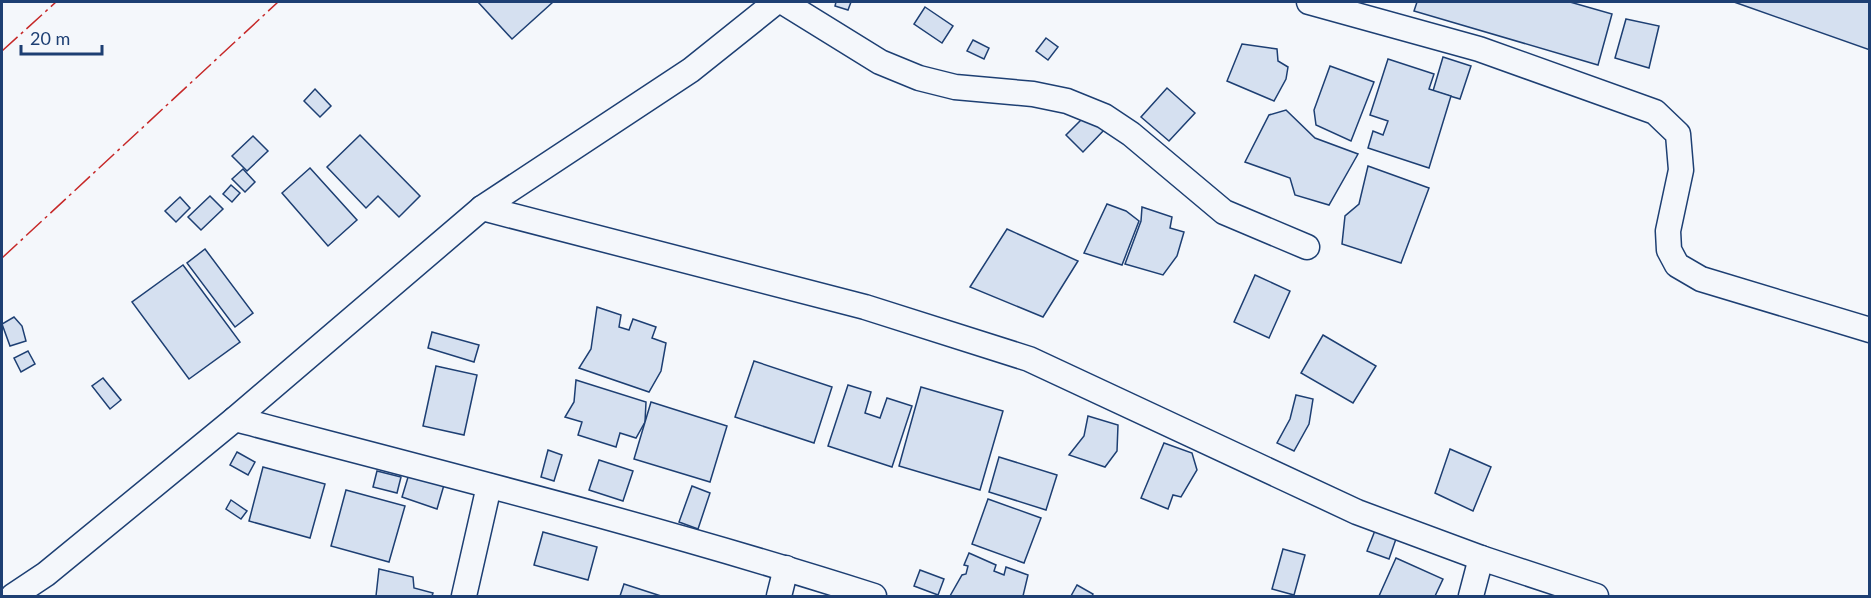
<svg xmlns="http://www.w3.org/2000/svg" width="1871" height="598" viewBox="0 0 1871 598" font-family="Lato,sans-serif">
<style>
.building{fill:#d5e0f0;stroke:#1d3f73;stroke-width:1.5}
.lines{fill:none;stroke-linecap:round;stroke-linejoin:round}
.minor-casing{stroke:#1d3f73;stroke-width:27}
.minor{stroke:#f4f7fb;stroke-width:24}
.power{stroke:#c62828;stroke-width:1.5;stroke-dasharray:21 4.5 3 4.5;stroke-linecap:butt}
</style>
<rect width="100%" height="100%" fill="#f4f7fb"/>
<g class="building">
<path d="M478,2H553L512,39Z"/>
<path d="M836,2H851L848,10L835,6Z"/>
<path d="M1417,2H1570L1612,14L1598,65L1414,11Z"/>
<path d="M1734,2H1870V50Z"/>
<path d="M925,7L953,26L942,43L914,24Z"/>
<path d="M1626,19L1659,26L1649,68L1615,58Z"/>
<path d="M1046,38L1058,47L1048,60L1036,51Z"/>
<path d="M973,40L989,48L984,59L967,51Z"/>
<path d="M1242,44L1277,49L1278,61L1288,67L1286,79L1274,101L1227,81Z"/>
<path d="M1443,57L1471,66L1460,99L1433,91Z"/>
<path d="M1388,59L1434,74L1429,89L1451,96L1429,168L1368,148L1373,131L1383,135L1388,121L1370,115Z"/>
<path d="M1330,66L1374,82L1351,141L1316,125L1314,110Z"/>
<path d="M1167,88L1195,113L1169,141L1141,117Z"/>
<path d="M315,89L331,106L320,117L304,101Z"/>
<path d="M1286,110L1315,138L1358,154L1329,205L1295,195L1290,178L1245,162L1269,115Z"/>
<path d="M1088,113L1105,129L1083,152L1066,135Z"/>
<path d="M360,135L420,196L399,217L378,196L366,208L327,167Z"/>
<path d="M253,136L268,151L247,171L232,156Z"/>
<path d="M1368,166L1429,188L1401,263L1342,244L1345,216L1359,204Z"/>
<path d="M310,168L357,220L328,246L282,193Z"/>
<path d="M243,169L255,182L245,192L232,179Z"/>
<path d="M231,185L240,193L232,202L223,194Z"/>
<path d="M210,196L223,209L201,230L188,217Z"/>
<path d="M180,197L190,208L176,222L165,211Z"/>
<path d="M1107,204L1126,211L1139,221L1122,265L1084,253Z"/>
<path d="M1142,207L1172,217L1170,228L1184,232L1177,256L1163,275L1125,264L1141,221Z"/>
<path d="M1007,229L1078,261L1043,317L970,287Z"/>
<path d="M205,249L253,313L235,327L187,263Z"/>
<path d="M183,265L240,342L189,379L132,302Z"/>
<path d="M1255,275L1290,291L1269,338L1234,322Z"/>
<path d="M597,307L621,315L619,327L629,330L633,319L656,327L652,338L666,343L661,371L649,392L579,368L591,349Z"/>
<path d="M14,317L22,326L26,341L10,346L2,324Z"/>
<path d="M432,332L479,345L474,362L428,348Z"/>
<path d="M1323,335L1376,366L1353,403L1301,373Z"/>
<path d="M28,351L35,364L21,372L14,358Z"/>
<path d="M754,361L832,387L814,443L735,417Z"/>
<path d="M436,366L477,375L464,435L423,426Z"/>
<path d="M103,378L121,400L110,409L92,386Z"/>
<path d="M576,380L646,402L645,422L636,438L620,433L616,447L578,435L582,422L565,417L574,402Z"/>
<path d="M848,385L871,392L865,413L880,418L887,398L912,406L892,467L828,446Z"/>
<path d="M921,387L1003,411L980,490L899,466Z"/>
<path d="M1296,395L1313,399L1309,424L1294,451L1277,443L1290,419Z"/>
<path d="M651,402L727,426L710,482L634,459Z"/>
<path d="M1088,416L1118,425L1117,451L1105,467L1069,455L1084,436Z"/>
<path d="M1164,443L1192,453L1197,470L1181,497L1173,495L1168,509L1141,498Z"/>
<path d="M1450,449L1491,467L1473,511L1435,493Z"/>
<path d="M548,450L562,455L554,481L541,477Z"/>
<path d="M237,452L255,462L248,475L230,465Z"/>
<path d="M999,457L1057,475L1046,510L989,492Z"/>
<path d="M599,460L633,471L623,501L589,490Z"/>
<path d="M263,467L325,484L310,538L249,521Z"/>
<path d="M377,471L401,477L397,493L373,487Z"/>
<path d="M409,474L444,485L437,509L402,497Z"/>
<path d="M692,486L710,493L698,529L679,522Z"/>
<path d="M346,490L405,506L389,562L331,546Z"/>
<path d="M988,499L1041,518L1024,563L972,544Z"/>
<path d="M231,500L247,511L241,519L226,509Z"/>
<path d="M1376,528L1397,536L1389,559L1367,551Z"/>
<path d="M543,532L597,547L588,580L534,565Z"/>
<path d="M1283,549L1305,555L1294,595L1272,589Z"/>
<path d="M969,553L996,565L994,571L1004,575L1006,567L1028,575L1023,596H950L962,575L966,574L968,566L964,565Z"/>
<path d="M1396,558L1443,579L1435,596H1379Z"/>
<path d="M379,569L413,577L414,588L433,593L432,596H376Z"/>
<path d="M920,570L944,579L938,595L914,586Z"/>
<path d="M624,584L661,596H620Z"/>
<path d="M1077,585L1093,594L1092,596H1071Z"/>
</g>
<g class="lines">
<g class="minor-casing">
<g id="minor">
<path d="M783,2L880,62L919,78L955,87L1033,94L1067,101L1104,116L1131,134L1224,212L1307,247"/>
<path d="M1309,2L1479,49L1655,112L1678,134L1681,170L1668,231L1669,250L1677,265L1701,279L1870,330"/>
<path d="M482,208L865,307L1029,359L1357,512L1481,558"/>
<path d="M235,419C449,475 664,529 874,596"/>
<path d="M13,596L46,574L235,419L482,208L691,70L776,2"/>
<path d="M464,596L489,486"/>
<path d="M779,596L786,568"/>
<path d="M1471,596L1481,558L1596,596"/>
</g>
</g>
<use href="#minor" class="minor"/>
<g class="power">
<path d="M2,51L56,2"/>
<path d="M2,258L278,2"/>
</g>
</g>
<rect width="1871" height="598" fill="none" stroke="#1d3f73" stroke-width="6"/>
<path d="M21 45v9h81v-9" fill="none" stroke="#1d3f73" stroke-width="3"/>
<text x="30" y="45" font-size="18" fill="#1d3f73" stroke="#f4f7fb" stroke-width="4.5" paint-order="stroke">20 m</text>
</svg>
